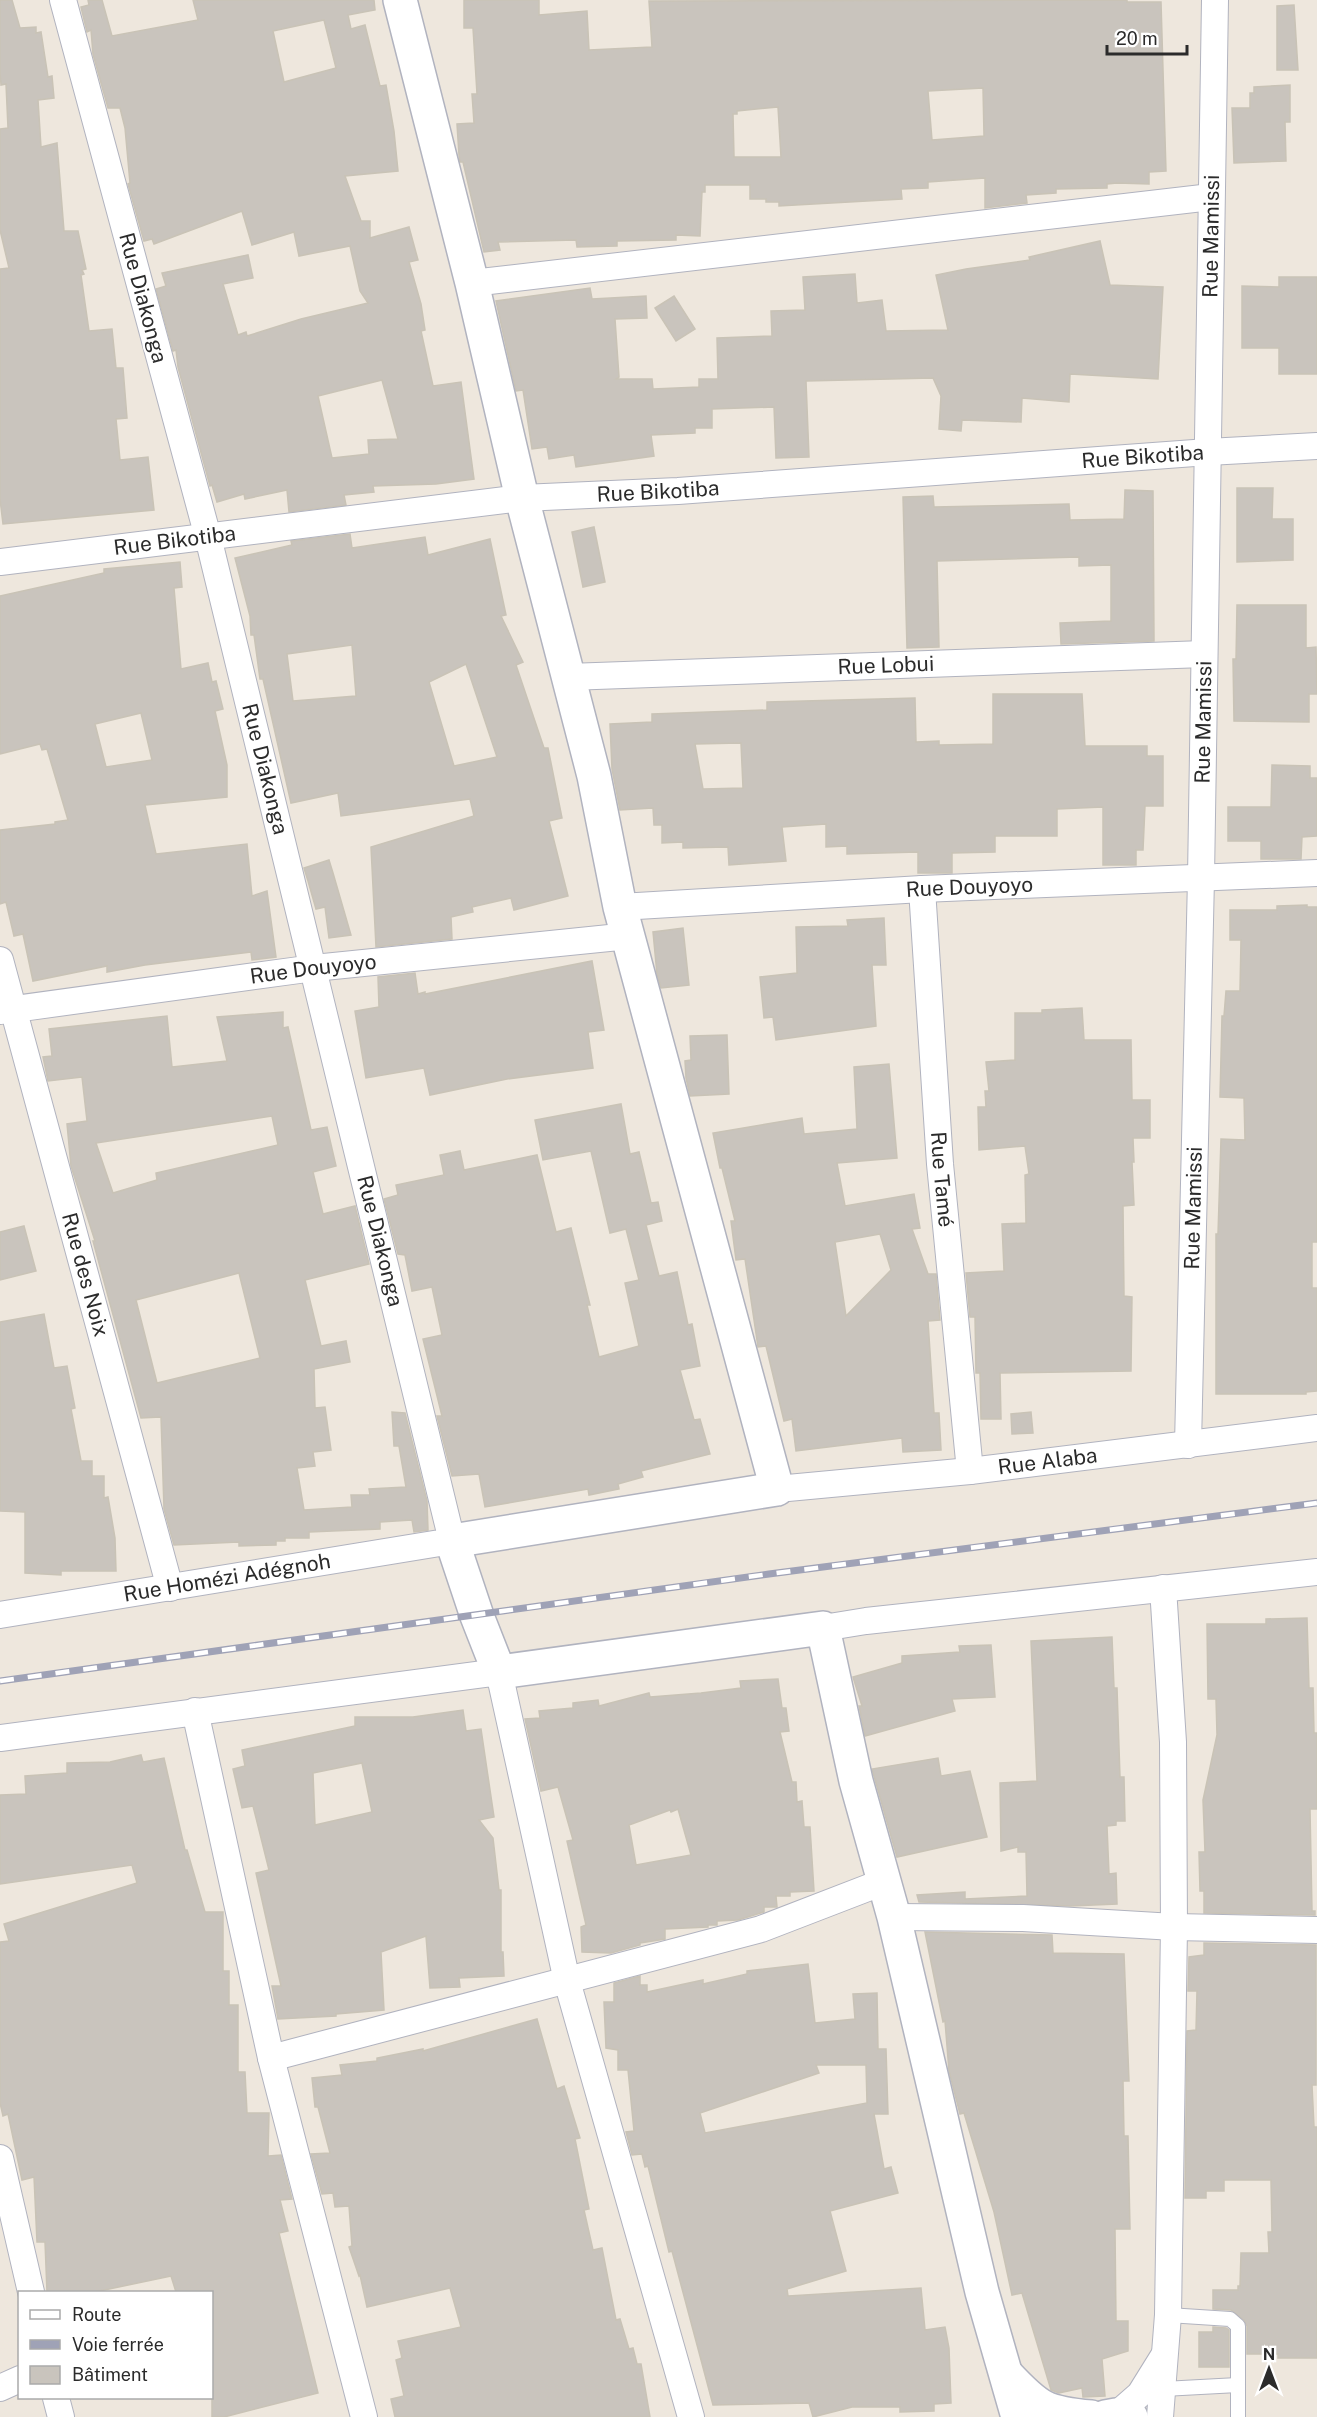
<svg xmlns="http://www.w3.org/2000/svg" width="1317" height="2417" viewBox="0 0 1317 2417" font-family="'Public Sans',sans-serif">
<style>
.building{fill:#c9c4bd;stroke:#c9c3b6;stroke-width:1.5;fill-rule:evenodd}
.lines{fill:none;stroke-linecap:round;stroke-linejoin:round}
.service-casing{stroke:#b1b3bf;stroke-width:16}
.minor-casing{stroke:#b1b3bf;stroke-width:28}
.secondary-casing{stroke:#b1b3bf;stroke-width:36}
.service{stroke:#fff;stroke-width:14}
.minor{stroke:#fff;stroke-width:26}
.secondary{stroke:#fff;stroke-width:33}
.rail-casing{stroke:#9fa2b6;stroke-width:7}
.rail{stroke:#fff;stroke-width:4.5;stroke-dasharray:14;stroke-linecap:butt}
.labels{text-anchor:middle;stroke-width:4.5;stroke-linejoin:round;paint-order:stroke}
.street-label{font-size:21px;fill:#2b2b2b;stroke:#fff}
</style>
<rect width="100%" height="100%" fill="#eee7dd"/>
<g class="building">
<path d="M0,0H12L20,28L36,27V33L41,32L48,77L52,76L54,98L38,100L41,147L57,143L64,231H78L86,269L82,270L84,274L81,275L89,331L112,329L116,368H123L127,418L116,419L120,460L148,457L154,510L3,524L0,499V269L9,268L0,230V129L8,128L6,84L1,85L0,72Z"/>
<path d="M88,0H102L112,36L198,20L193,0H374L375,10L348,15L351,29L365,25L380,86L386,85L394,131L398,171L345,176L361,221H370V238L409,227L418,260L409,262L421,304L425,330L421,331L433,386L461,382L474,479L436,484L373,486L374,492L344,495L346,505L289,512L287,490L245,499L244,494L217,502L212,485L210,486L178,367L176,350L173,351L156,289L166,286L162,273L248,255L253,278L223,284L238,335L246,332L247,336L301,319L368,303L360,291L350,246L299,256L294,232L252,245L242,211L154,244L152,239L144,241L128,184L130,183L125,128L120,108H108L93,54L91,30L87,32L81,7L89,5ZM324,20L336,68L284,82L273,31ZM382,380L398,439L368,440L369,454L332,458L318,396Z"/>
<path d="M464,0H539V15L587,11L589,50L652,47L649,1L1127,0V2H1161L1166,171L1149,172V184L1117,183L1107,184V188L1056,189V193L1026,195L1027,203L985,208V178L928,182V188L901,189L902,199L779,206V202H766V199H750V185H705V192H702L700,236L676,235V240L617,241V246L577,247L576,240L498,242L500,250L484,252L463,162H460L459,155L457,124L474,123L472,94H477L473,28H464ZM983,88L984,136L932,140L928,91ZM778,107L781,157H734L733,114H737V111Z"/>
<path d="M1294,5L1298,70H1277V6Z"/>
<path d="M1290,85V122H1285L1286,161L1234,163L1232,108H1250V93H1254V87Z"/>
<path d="M1100,241L1110,285L1163,287L1158,379L1070,374L1069,402L1022,398L1021,422L962,420L961,431L939,429L941,396L933,378L806,381L809,457L776,458L774,407L712,409V428H695V433L651,435L654,456L576,467L574,455L549,459L547,447L532,449L523,390L516,391L496,301L590,288L592,299L646,296L647,318L615,319L619,377L616,379H652L653,389L699,387V379H718L717,338L772,336L771,311L805,310L803,277L855,274L857,303L882,300L886,331L948,330L936,275L966,269L1030,260L1029,257Z"/>
<path d="M1279,277H1317V374H1279V348H1242V286L1279,287Z"/>
<path d="M674,296L695,329L676,341L655,308Z"/>
<path d="M1237,488H1273L1272,519H1293V560L1237,562Z"/>
<path d="M1125,490L1153,491L1154,641L1061,644L1060,623L1111,621V565L1079,566V557L937,561L939,647L907,648L903,497L933,496L934,507L1069,504L1070,520L1124,519Z"/>
<path d="M594,527L605,582L583,587L572,532Z"/>
<path d="M350,534L352,548L425,537L428,555L490,539L506,615L501,616L523,662L516,665L544,748H548L562,818L549,821L568,896L514,910L511,898L472,907L473,912L451,917L452,939L376,947L371,847L474,816L470,799L341,816L338,793L291,803L263,679H260L254,635H251L250,616L235,558L292,545L291,541ZM352,645L356,696L293,701L287,654ZM466,664L497,757L454,766L429,682Z"/>
<path d="M180,562L182,587L174,588L181,669L208,663L212,682L216,681L223,709L215,711L227,765V797L145,805L156,854L247,844L252,896L267,891L276,957L252,960L251,952L145,965L107,972V966L33,981L23,934L14,936L6,902L0,904V830L55,824V822L68,820L47,749L42,750L40,744L0,754V596L104,573V569ZM141,713L152,760L106,767L95,724Z"/>
<path d="M1237,605H1306V648L1316,647L1317,694H1309V722L1234,721L1233,659H1236Z"/>
<path d="M993,694H1082L1085,746H1147V756H1163V806H1145L1143,850H1136V865H1103V807L1057,809V836H995V852L952,853V873H918V852L847,854V846L826,847V824L782,827L786,861L729,865L728,847L683,848V842L662,843V825H654L653,808L620,810L612,769L610,724L652,722V714L767,710V702L915,698L916,742L939,741V745L993,744ZM741,743L743,788L703,789L695,744Z"/>
<path d="M1272,765L1310,766V778H1317V836L1302,837L1301,859H1261V841H1228V807H1271Z"/>
<path d="M329,860L333,873L351,935L329,938L325,907L316,909L308,881L304,868Z"/>
<path d="M1307,905V907H1317V1242H1312V1288H1317V1391L1306,1392V1394H1216V1234H1218L1221,1139L1245,1140L1244,1098L1220,1097L1222,1016H1224L1226,991H1240L1241,940H1230V910H1277V906Z"/>
<path d="M884,918L886,965H872L876,1026L776,1040L773,1017L764,1018L760,977L797,973L796,927L848,926L847,920Z"/>
<path d="M683,928L689,985L661,988L657,974L653,932Z"/>
<path d="M592,961L604,1030L588,1032L593,1068L507,1079L430,1095L424,1068L366,1078L355,1011L379,1007L378,977L415,973L418,994L425,992V994Z"/>
<path d="M1082,1008L1084,1040H1131L1132,1100H1150V1138H1133L1134,1162H1132L1134,1205L1123,1206L1124,1296L1132,1297L1131,1371L1000,1373L1001,1419H981L980,1373H976L975,1317H970L966,1273L1004,1271L1002,1224L1026,1223L1025,1175L1029,1174L1025,1146L979,1150L978,1107H986L985,1091H989L986,1062L1015,1060V1013H1042V1010Z"/>
<path d="M283,1012V1028L288,1027L311,1130L327,1127L336,1166L313,1172L323,1214L355,1206L369,1264L305,1280L321,1346L346,1341L350,1362L314,1369L315,1408L325,1407L331,1450L313,1452L315,1466L297,1468L304,1510L352,1507L351,1495H370L369,1489L406,1487L399,1446H394L392,1412L405,1413L427,1501L428,1530L414,1532L412,1520L380,1522V1529L309,1532V1538H285V1541H276V1545L239,1546V1542L174,1545L164,1509L161,1417L141,1418L93,1241H95L71,1166L67,1124L87,1121L82,1077L48,1081L43,1057L52,1056L49,1029L167,1016L172,1067L227,1061L217,1017ZM272,1116L278,1145L156,1173L157,1180L113,1193L96,1143ZM239,1273L260,1358L157,1383L136,1300Z"/>
<path d="M727,1035L729,1094L690,1096L686,1078L685,1061L691,1060L690,1036Z"/>
<path d="M889,1064L897,1158L837,1163L845,1206L914,1194L920,1228L912,1229L928,1274H936L940,1320L928,1321L934,1413H939L941,1450L903,1452L902,1438L796,1451L792,1419L784,1421L766,1346L758,1347L745,1259L736,1260L731,1221H735L722,1168H720L713,1133L802,1118L804,1134L857,1129L854,1067ZM880,1234L891,1270L846,1316L835,1242Z"/>
<path d="M621,1104L630,1154L639,1152L651,1203L658,1202L662,1221L646,1225L659,1276L677,1272L688,1325L692,1324L700,1366L680,1370L694,1420L700,1419L710,1454L641,1471L643,1477L618,1484L619,1489L589,1495L588,1489L485,1507L479,1474L452,1476L437,1416H442L423,1339L442,1335L432,1287L412,1291L405,1255L398,1254L384,1199L398,1195L396,1185L444,1175L440,1155L460,1151L464,1170L537,1155L556,1232L571,1228L590,1305H587L599,1357L639,1346L625,1283L639,1280L626,1229L610,1233L591,1151L543,1160L535,1120Z"/>
<path d="M24,1226L36,1271L0,1280V1232Z"/>
<path d="M44,1314L54,1368L67,1366L75,1408L71,1409L81,1461H92V1476H104V1498L108,1497L115,1538L116,1571H61V1575L25,1573V1512L0,1511V1322Z"/>
<path d="M1031,1412L1033,1433L1012,1434L1011,1414Z"/>
<path d="M1307,1618L1309,1688H1313L1314,1733H1317V1809H1310L1312,1911H1315V1915L1204,1913V1891H1200L1199,1852H1205L1203,1800L1217,1735L1216,1699H1208L1207,1624H1266V1619Z"/>
<path d="M1112,1637L1114,1688H1117L1120,1777H1124L1125,1821H1116V1825L1107,1826L1109,1874L1116,1873L1117,1904L1070,1906L919,1902L917,1895L965,1892V1899L1027,1896L1026,1852H1018V1847L1001,1851L1000,1783L1037,1781L1031,1641Z"/>
<path d="M991,1645L995,1697L952,1699L955,1711L865,1736L859,1706H862L853,1677L902,1663V1656L960,1652L959,1646Z"/>
<path d="M778,1679L782,1708H786L789,1731L780,1732L792,1782H796L797,1802L802,1801L804,1827H810L814,1891L790,1892V1896H776L777,1907H764V1912L738,1920L717,1921V1925H708V1927L665,1929V1939L640,1943V1945L611,1953L582,1952L581,1927L586,1925L567,1841L573,1840L558,1787L541,1791L525,1719L540,1718L539,1711L573,1708V1703L598,1700L599,1706L649,1693L650,1697L701,1693L741,1688L740,1681ZM678,1809L691,1855L636,1865L629,1825L670,1810L671,1812Z"/>
<path d="M463,1710L466,1731L481,1729L494,1817L479,1820L493,1838L499,1890H501V1952H503L504,1976L459,1978L460,1987L430,1988L426,1936L381,1952L384,2010L336,2014V2016L278,2019L272,1986H281L256,1873L269,1870L253,1806L242,1808L233,1769L245,1766L242,1750L355,1726V1717H413ZM362,1763L372,1812L315,1825L313,1773Z"/>
<path d="M141,1755L143,1762L164,1758L185,1850H187L205,1912H223V1971H229V2005H238V2072H245L247,2113H269L268,2156L281,2155L292,2199L280,2200L288,2231L279,2233L318,2393L224,2417H212V2292H176L171,2276L95,2292H47L45,2242H37L34,2177L22,2180L8,2114L3,2116L0,2103V1942L9,1941L4,1924L137,1883L132,1865L0,1884V1795L26,1794L25,1776L67,1773V1763L110,1762Z"/>
<path d="M938,1758L941,1776L970,1771L987,1837L897,1857L872,1769Z"/>
<path d="M925,1932L1052,1935L1053,1953L1124,1954L1129,2081H1123L1124,2136H1128L1130,2229H1115L1116,2321H1128V2351L1102,2359L1105,2396L1083,2397L1082,2388L1059,2393L1051,2390L1022,2293L1012,2295L994,2212L964,2113L960,2114L949,2071L945,2021L943,2022Z"/>
<path d="M1204,1943L1316,1945V2085H1312L1314,2127H1317V2358H1278V2354H1247V2326L1244,2320L1231,2310L1213,2309V2290H1238V2286H1240L1241,2253H1269L1268,2232H1272L1271,2180H1224V2191H1206V2198H1185L1187,2031L1196,2030L1197,1991H1188L1189,1957L1204,1955Z"/>
<path d="M808,1964L815,2023L855,2019L853,1994L877,1993L878,2049H886L888,2114H874L884,2169L891,2167L898,2193L830,2211L846,2271L787,2289L788,2296L921,2288L925,2330L945,2327L949,2348L951,2403L934,2404V2411L900,2412V2407H852L813,2417L809,2403L713,2405L672,2251L669,2252L648,2166L645,2167L642,2154L632,2155L626,2132L634,2131L628,2070H618V2050L606,2048L604,2002H614V1983L640,1976V1985H647V1992L703,1980V1984L747,1974V1971ZM816,2065H866L867,2103L705,2133L700,2113L819,2073Z"/>
<path d="M537,2019L557,2089L564,2086L580,2138L575,2139L589,2209L584,2210L593,2250L602,2248L616,2320L620,2319L629,2349L633,2348L637,2364H641L650,2417H395L391,2399L404,2396L396,2360L402,2358L398,2341L461,2327L450,2288L367,2307L360,2275L359,2276L349,2247L352,2246L349,2206L335,2207L333,2193L322,2194L311,2154L330,2153L318,2107H315L312,2078L342,2075L340,2065L377,2061V2058L423,2049V2051Z"/>
<path d="M1213,2327L1226,2328L1229,2330V2367H1199V2332H1213Z"/>
</g>
<g class="lines">
<g class="service-casing">
<g id="service">
<path d="M1168,2315L1230,2319L1238,2326V2417"/>
<path d="M1163,2389L1238,2385"/>
</g>
</g>
<g class="minor-casing">
<g id="minor">
<path d="M472,283L1211,197"/>
<path id="s1" d="M0,562L522,498L678,491L1208,452L1317,446"/>
<path id="s2" d="M568,677L1204,654"/>
<path id="s3" d="M922,889L940,1164L970,1471"/>
<path id="s4" d="M620,907L922,889L1317,873"/>
<path id="s5" d="M0,960L170,1588"/>
<path id="s6" d="M0,1011L314,968L629,936"/>
<path id="s7" d="M1188,1445L1201,878L1215,0"/>
<path id="s8" d="M777,1489L970,1471L1317,1428"/>
<path id="s9" d="M0,1615L452,1541L208,537L63,0"/>
<path d="M823,1628L866,1621L1317,1572"/>
<path d="M195,1711L271,2058L364,2417"/>
<path d="M0,1738L499,1672L567,1981L691,2417"/>
<path d="M894,1917L1023,1918L1174,1927L1317,1930"/>
<path d="M271,2058L761,1929L883,1882"/>
<path d="M0,2158L31,2292"/>
<path d="M0,2388L20,2379"/>
<path d="M56,2398L61,2417"/>
<path d="M1116,2415L1140,2394L1163,2357"/>
<path d="M1160,2417L1168,2315L1174,1927L1173,1742L1163,1588"/>
</g>
</g>
<g class="secondary-casing">
<g id="secondary">
<path d="M400,0L472,283L522,498L594,776L620,907L777,1489L452,1541L477,1616L499,1672L823,1628L856,1781L894,1917L982,2292L1018,2417"/>
<path d="M1007,2375C1038,2408 1045,2413 1091,2417"/>
<path d="M1105,2417L1116,2415L1131,2417"/>
</g>
</g>
<use href="#service" class="service"/>
<use href="#minor" class="minor"/>
<use href="#secondary" class="secondary"/>
<g class="rail-casing">
<path id="rail" d="M0,1681L769,1574L1317,1503"/>
</g>
<use href="#rail" class="rail"/>
</g>
<g class="labels">
<g class="street-label">
<text dy="7" stroke="none"><textPath href="#s7" startOffset="1209">Rue Mamissi</textPath></text>
<text transform="translate(143 298) rotate(75)" y="7">Rue Diakonga</text>
<text dy="7" stroke="none"><textPath href="#s1" startOffset="1148">Rue Bikotiba</textPath></text>
<text dy="7" stroke="none"><textPath href="#s1" startOffset="662">Rue Bikotiba</textPath></text>
<text dy="7" stroke="none"><textPath href="#s1" startOffset="176">Rue Bikotiba</textPath></text>
<text dy="7" stroke="none"><textPath href="#s2" startOffset="318">Rue Lobui</textPath></text>
<text dy="7" stroke="none"><textPath href="#s7" startOffset="723">Rue Mamissi</textPath></text>
<text transform="translate(265 769) rotate(76)" y="7">Rue Diakonga</text>
<text dy="7" stroke="none"><textPath href="#s4" startOffset="350">Rue Douyoyo</textPath></text>
<text dy="7" stroke="none"><textPath href="#s6" startOffset="316">Rue Douyoyo</textPath></text>
<text dy="7" stroke="none"><textPath href="#s3" startOffset="291">Rue Tamé</textPath></text>
<text dy="7" stroke="none"><textPath href="#s7" startOffset="237">Rue Mamissi</textPath></text>
<text transform="translate(380 1241) rotate(76)" y="7">Rue Diakonga</text>
<text dy="7" stroke="none"><textPath href="#s5" startOffset="326">Rue des Noix</textPath></text>
<text dy="7" stroke="none"><textPath href="#s8" startOffset="272">Rue Alaba</textPath></text>
<text dy="7" stroke="none"><textPath href="#s9" startOffset="230">Rue Homézi Adégnoh</textPath></text>
</g>
</g>
<rect x="18" y="2291" width="195" height="108" fill="#ffffff" stroke="#aaaaaa" stroke-width="1.5"/>
<rect x="30" y="2310" width="30" height="9" fill="#ffffff" stroke="#aaaaaa" stroke-width="1.5"/>
<text x="72" y="2321" font-size="18" fill="#2b2b2b">Route</text>
<rect x="30" y="2340" width="30" height="9" fill="#9fa2b6" stroke="#aaaaaa" stroke-width="1.5"/>
<text x="72" y="2351" font-size="18" fill="#2b2b2b">Voie ferrée</text>
<rect x="30" y="2366" width="30" height="18" fill="#c9c4bd" stroke="#aaaaaa" stroke-width="1.5"/>
<text x="72" y="2381" font-size="18" fill="#2b2b2b">Bâtiment</text>
<g transform="translate(1269 2369)" stroke="#ffffff" stroke-width="4.5" paint-order="stroke">
<path d="M0-4.5L10 22L0 15L-10 22Z" fill="#2b2b2b"/>
<text y="-9" font-size="16" font-weight="bold" text-anchor="middle" fill="#2b2b2b">N</text>
</g>
<path d="M1107 45v9h80v-9" fill="none" stroke="#2b2b2b" stroke-width="3"/>
<text x="1116" y="45" font-size="18" fill="#2b2b2b" stroke="#ffffff" stroke-width="4.5" paint-order="stroke">20 m</text>
</svg>
